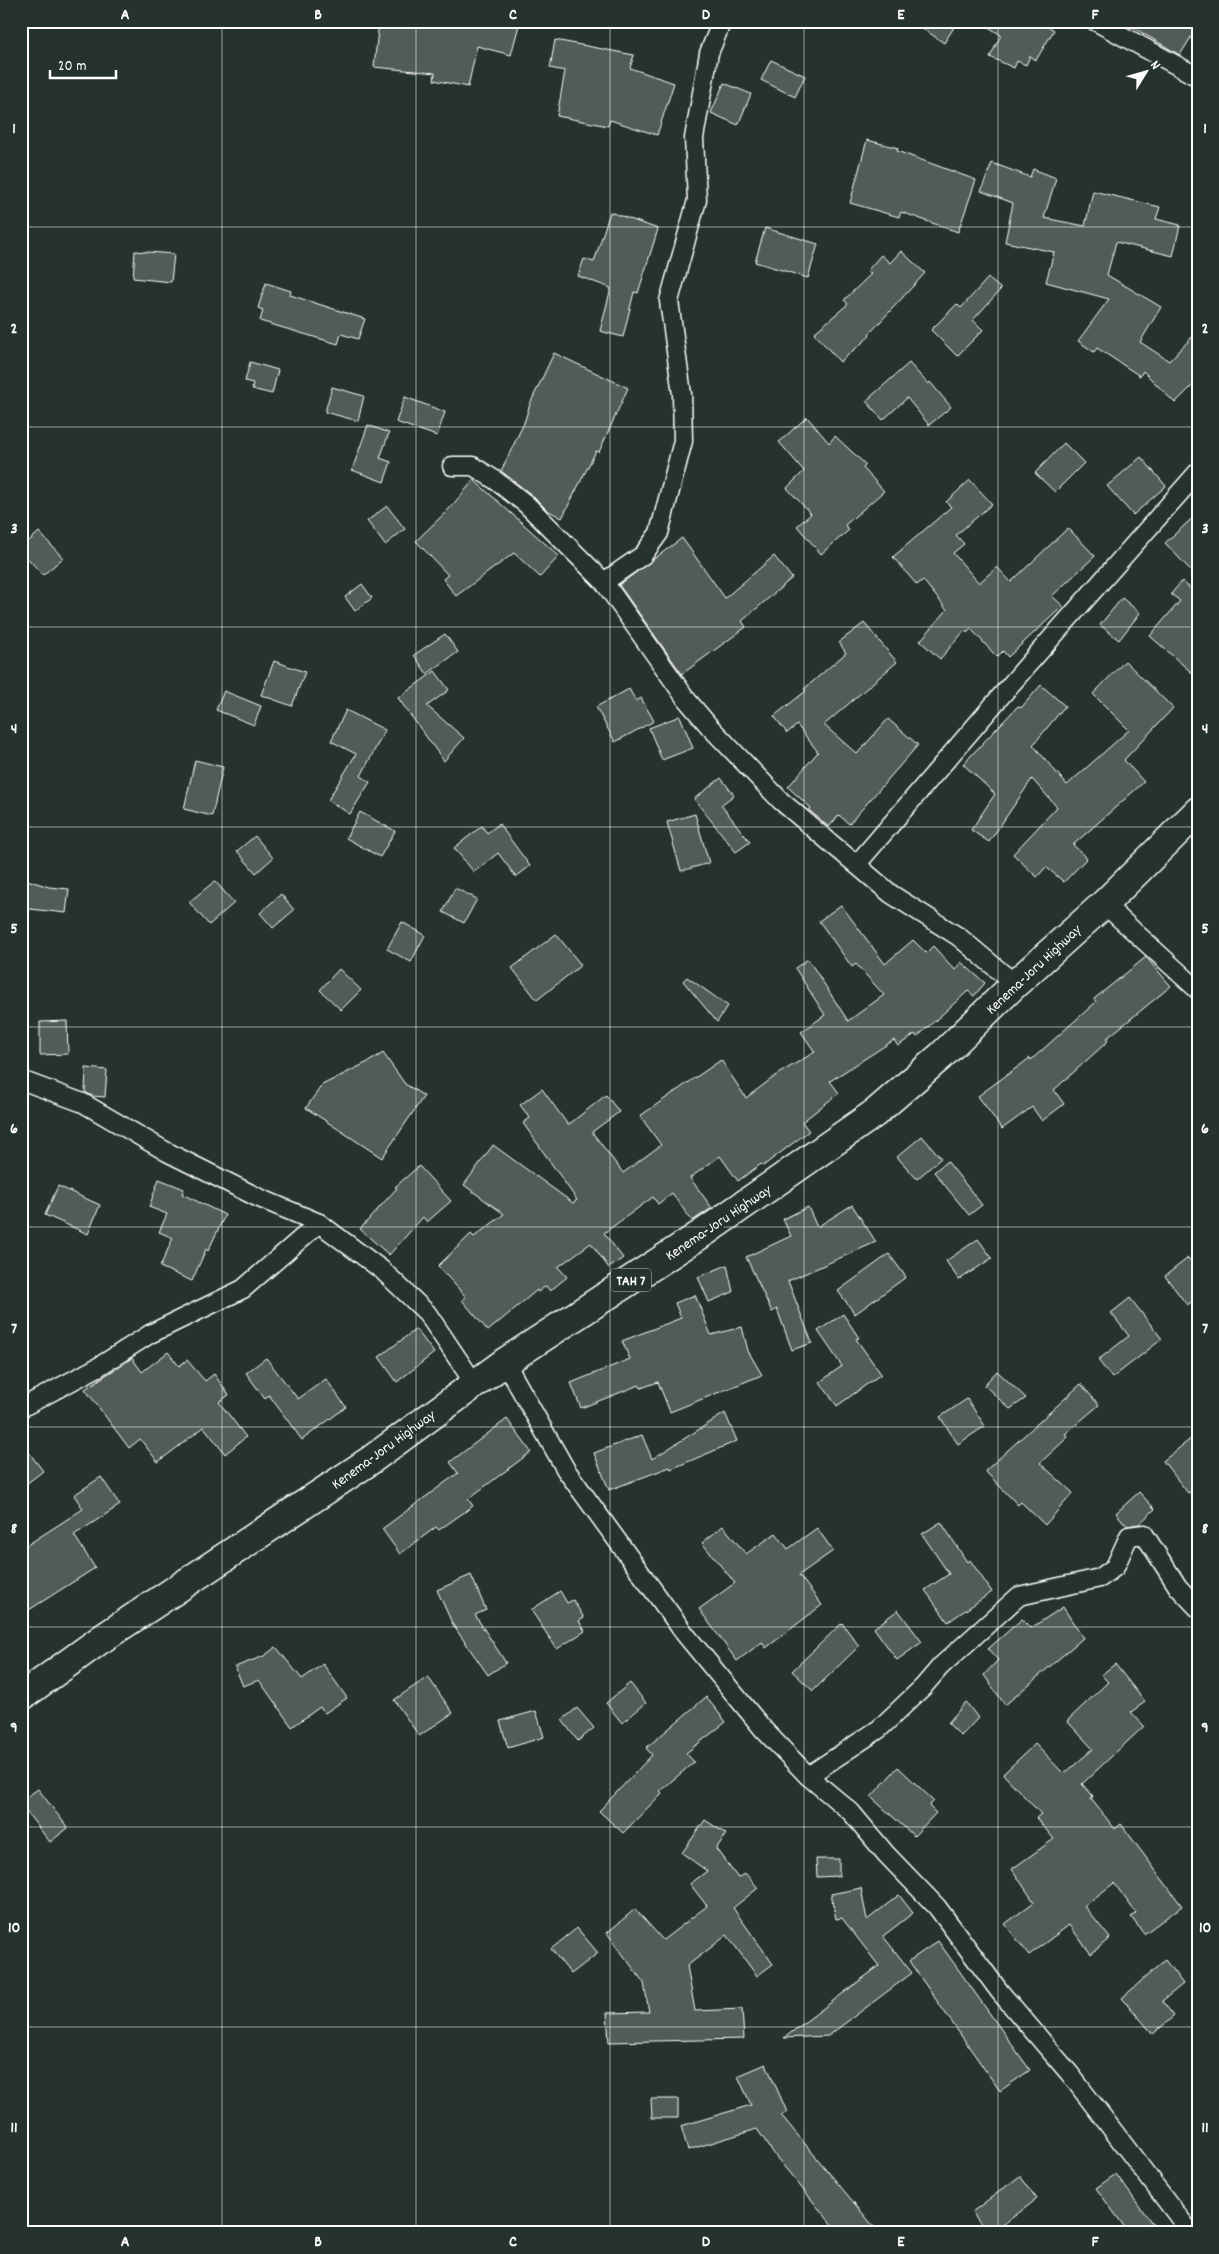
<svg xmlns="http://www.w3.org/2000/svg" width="1219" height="2254" viewBox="0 0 1219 2254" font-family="Dekko,sans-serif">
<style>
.building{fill:#515c57;stroke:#fff}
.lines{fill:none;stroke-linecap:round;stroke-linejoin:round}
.minor-casing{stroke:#fff;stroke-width:21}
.trunk-casing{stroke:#fff;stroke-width:31}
.minor{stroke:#26332d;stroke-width:18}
.trunk{stroke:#26332d;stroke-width:28}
.grid{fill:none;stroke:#fff;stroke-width:1;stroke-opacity:0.55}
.labels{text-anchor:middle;stroke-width:5;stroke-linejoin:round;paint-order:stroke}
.shield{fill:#26332d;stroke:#bec2c0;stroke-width:1}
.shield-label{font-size:14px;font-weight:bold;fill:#fff}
.street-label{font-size:15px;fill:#fff;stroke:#26332d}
.neatline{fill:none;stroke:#fff;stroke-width:2}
.grid-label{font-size:16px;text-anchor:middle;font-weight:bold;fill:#fff}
</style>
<rect width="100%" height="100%" fill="#26332d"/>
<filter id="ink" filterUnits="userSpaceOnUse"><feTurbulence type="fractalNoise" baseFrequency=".02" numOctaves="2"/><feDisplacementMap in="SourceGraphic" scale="10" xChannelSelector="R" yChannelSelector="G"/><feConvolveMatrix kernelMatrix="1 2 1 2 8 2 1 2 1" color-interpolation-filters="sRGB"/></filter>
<g filter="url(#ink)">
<g class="building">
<path d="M379,21H520L511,55L477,46L468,87L434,80L435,73L374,67Z"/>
<path d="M912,21H958L944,43Z"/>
<path d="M979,21H1040L1054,30L1036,60L1030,56L1026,65L1017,61L1014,68L990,57L1001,35Z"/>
<path d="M1122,21H1198V26L1180,55Z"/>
<path d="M555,40L634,55L630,68L674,83L657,135L610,120L608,126L557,116L565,71L550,68Z"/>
<path d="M771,60L805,76L795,97L761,80Z"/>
<path d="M724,83L751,94L738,125L711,113Z"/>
<path d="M867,140L898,148L897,151L976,180L958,232L901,212L899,217L850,203Z"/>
<path d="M992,163L1030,177L1033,169L1056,178L1044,218L1085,226L1093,191L1160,207L1156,219L1180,225L1173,256L1116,242L1107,275L1161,307L1140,342L1169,361L1198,331V380L1175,403L1143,371L1140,376L1097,348L1094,352L1078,341L1109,299L1046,282L1054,252L1005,242L1013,203L981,191Z"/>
<path d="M610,212L658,229L638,293L634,292L623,337L600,331L611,288L578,276L584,259L594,262Z"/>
<path d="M765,228L818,244L808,278L755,262Z"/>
<path d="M135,251L174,254L171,282L133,278Z"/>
<path d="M901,251L925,273L869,334L870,336L840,362L814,333L848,304L844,300L871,274L867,271L881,255L890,263Z"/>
<path d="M988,278L1001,289L973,320L983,330L957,356L931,330L957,304L961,308Z"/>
<path d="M266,283L291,291L290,295L365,319L358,339L341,334L338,344L260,321L263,310L258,308Z"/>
<path d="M554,353L628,388L599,452L596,451L562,518L547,510L533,496L501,471L524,423L530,404Z"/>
<path d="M250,362L278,370L272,394L252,389L253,383L245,381Z"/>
<path d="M909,363L928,384L930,382L951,407L929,425L907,398L883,420L866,401Z"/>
<path d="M332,387L364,396L358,421L325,412Z"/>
<path d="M405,397L445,412L437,436L396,422Z"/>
<path d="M807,417L829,443L835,436L866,465L863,468L884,491L845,525L849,530L821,554L797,526L811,514L787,488L804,471L779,442Z"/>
<path d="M368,425L389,433L380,458L391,462L384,482L352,470Z"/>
<path d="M1064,443L1084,463L1055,492L1035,473Z"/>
<path d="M1141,457L1166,486L1133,515L1107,486Z"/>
<path d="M474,480L559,556L540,577L514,553L456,596L443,579L448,575L416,541L449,509Z"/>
<path d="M970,480L992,504L956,535L964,544L953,553L979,583L997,567L1011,582L1068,528L1095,556L1052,596L1063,606L1008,657L1003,651L997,657L971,629L967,633L965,630L940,659L920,641L947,610L923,580L917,585L893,557L951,507L946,502Z"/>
<path d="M387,506L405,529L385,545L367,521Z"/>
<path d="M1198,513V578L1165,543Z"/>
<path d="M39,532L63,558L43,575L21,551V548Z"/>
<path d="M682,538L725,598L774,556L792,578L742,621L746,627L682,674L619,585Z"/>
<path d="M1182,581L1191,589L1198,581V678L1150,636L1180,601L1171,594Z"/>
<path d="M362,584L372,598L355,611L345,597Z"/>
<path d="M1122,598L1140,613L1119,640L1100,625Z"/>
<path d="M864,623L897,662L824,725L857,754L888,719L918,745L849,824L839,815L829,827L809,810L811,808L788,787L818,752L797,725L787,733L774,716L806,691L804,689L846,653L839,642Z"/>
<path d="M445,634L458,652L427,674L414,655Z"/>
<path d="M274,661L305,672L292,706L261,695Z"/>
<path d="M1125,661L1173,708L1124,760L1144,782L1073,845L1087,858L1064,882L1046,867L1037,877L1013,854L1057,807L1032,779L989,842L971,830L995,794L963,764L1018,706L1021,708L1041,685L1065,706L1033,745L1067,785L1129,730L1093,694Z"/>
<path d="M435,671L449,690L427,706L464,738L444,761L398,698Z"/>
<path d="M629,689L636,701L641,698L654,721L615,742L596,707Z"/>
<path d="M224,691L261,706L254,725L216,710Z"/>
<path d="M346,710L385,730L361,776L370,782L350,814L328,800L356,754L331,741Z"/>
<path d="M680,716L693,748L662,760L649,728Z"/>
<path d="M195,760L223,767L212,816L184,809Z"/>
<path d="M721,778L734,795L721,805L750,842L736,852L694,799Z"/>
<path d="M360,812L395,831L380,857L346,838Z"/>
<path d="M695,814L709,863L681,871L667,822Z"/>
<path d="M499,824L530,866L516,877L498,853L474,872L454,848L482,826L487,833Z"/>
<path d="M255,836L273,858L256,873L237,851Z"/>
<path d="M21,878L49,887L69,889L66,913L21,908Z"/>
<path d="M215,881L234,903L209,925L189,902Z"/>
<path d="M455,888L477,899L464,923L443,912Z"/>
<path d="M281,894L294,910L273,928L260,913Z"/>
<path d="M841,905L885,964L913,940L926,953L933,946L955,970L961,962L985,983L974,996L968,991L917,1037L915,1034L898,1046L894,1040L830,1081L839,1093L802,1122L809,1131L763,1166L761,1164L738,1181L720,1156L690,1178L712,1208L692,1221L672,1193L658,1204L653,1197L604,1233L623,1258L609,1268L591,1243L558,1267L567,1277L550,1291L546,1286L538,1292L537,1290L488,1331L462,1300L466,1297L438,1266L471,1234L474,1237L504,1214L464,1185L493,1145L573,1203L577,1200L523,1123L530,1118L520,1105L542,1089L568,1125L606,1095L619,1112L592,1132L623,1173L661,1145L640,1116L721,1060L746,1098L778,1074L815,1052L801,1032L825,1015L795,968L808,959L848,1021L884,995L856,964L852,967L819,921Z"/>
<path d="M402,922L425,935L411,962L387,949Z"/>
<path d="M556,934L581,965L537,1000L512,968Z"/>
<path d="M1146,957L1171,986L1106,1039L1108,1041L1054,1090L1064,1104L1042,1121L1032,1107L1002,1129L978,1096L1030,1058L1031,1060L1096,1002L1094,999Z"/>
<path d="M339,969L361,990L341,1010L320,990Z"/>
<path d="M687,977L728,1006L717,1022L683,981Z"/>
<path d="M67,1021L68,1054L40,1055V1022Z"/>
<path d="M383,1053L405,1084L424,1096L382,1158L306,1108L322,1085L370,1061Z"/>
<path d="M86,1068L107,1070L105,1097L92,1096L85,1092Z"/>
<path d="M922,1136L941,1158L917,1179L897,1157Z"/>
<path d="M947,1161L982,1205L969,1215L934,1172Z"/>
<path d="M419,1166L451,1201L427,1222L423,1217L389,1255L360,1229L397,1188L395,1187Z"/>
<path d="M159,1179L184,1189L182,1194L225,1215L208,1251L206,1249L192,1281L160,1267L173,1238L159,1232L167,1214L149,1207Z"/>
<path d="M58,1186L100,1205L88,1234L45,1215Z"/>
<path d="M852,1205L876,1242L788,1281L812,1343L792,1350L777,1309L772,1312L746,1257L791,1236L783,1219L808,1207L817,1227Z"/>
<path d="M978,1239L992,1258L959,1280L946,1261Z"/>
<path d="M889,1254L906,1277L855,1314L838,1291Z"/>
<path d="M1188,1258L1198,1270V1297L1187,1305L1165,1276Z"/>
<path d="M727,1265L733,1292L709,1302L698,1277Z"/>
<path d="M695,1295L711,1335L742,1327L748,1351L762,1375L670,1412L658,1382L641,1388L639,1385L581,1408L571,1383L630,1359L622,1341L681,1318L675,1303Z"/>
<path d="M1130,1298L1162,1339L1112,1378L1098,1360L1129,1336L1111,1313Z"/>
<path d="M843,1314L859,1338L856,1339L881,1374L837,1406L820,1382L842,1366L818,1331Z"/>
<path d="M416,1329L434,1353L397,1382L379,1357Z"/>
<path d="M168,1352L179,1366L187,1360L205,1381L214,1374L229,1395L219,1402L246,1437L225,1454L204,1427L158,1462L140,1439L129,1448L85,1389L132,1358L142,1372Z"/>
<path d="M266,1358L298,1399L326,1379L346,1407L302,1440L269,1395L265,1399L246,1373Z"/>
<path d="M997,1371L1026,1398L1010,1409L984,1385Z"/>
<path d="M1081,1384L1099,1405L1065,1434L1068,1437L1040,1463L1073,1493L1045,1525L1021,1502L1018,1505L985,1471Z"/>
<path d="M967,1399L985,1426L958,1444L940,1417Z"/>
<path d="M725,1413L737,1441L671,1469L670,1467L609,1490L594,1453L642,1435L652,1459Z"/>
<path d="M507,1419L531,1452L468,1499L473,1506L439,1530L436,1527L400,1554L382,1529L458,1473L450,1462Z"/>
<path d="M1198,1433V1486L1188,1493L1163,1461Z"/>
<path d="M21,1442L43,1471L21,1488Z"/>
<path d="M101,1477L120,1505L74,1535L95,1568L21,1615V1549L83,1509L74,1495Z"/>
<path d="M1139,1492L1155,1509L1139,1524L1127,1526L1116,1513Z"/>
<path d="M941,1522L967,1562L970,1560L992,1592L948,1622L925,1590L949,1574L922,1534Z"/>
<path d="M723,1526L746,1554L776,1533L788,1549L817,1528L833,1551L799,1575L822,1605L766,1648L762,1642L737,1661L699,1609L735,1583L702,1543Z"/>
<path d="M471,1575L486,1610L475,1615L506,1663L488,1675L453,1625L437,1590Z"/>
<path d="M560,1591L567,1603L573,1600L584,1618L579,1621L585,1631L557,1649L531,1610Z"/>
<path d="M1063,1607L1083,1638L1005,1705L984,1675L998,1660L988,1649L1022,1619L1031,1628Z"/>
<path d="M898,1610L922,1642L897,1660L874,1628Z"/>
<path d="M842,1623L859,1646L813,1691L792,1671Z"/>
<path d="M276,1647L302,1679L323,1664L347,1698L325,1713L320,1707L292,1727L259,1680L243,1686L235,1667L264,1656Z"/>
<path d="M1115,1664L1145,1702L1131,1712L1144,1726L1082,1784L1093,1796L1091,1799L1115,1829L1121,1824L1182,1906L1144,1934L1131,1917L1136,1913L1114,1883L1084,1906L1110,1938L1091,1954L1069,1925L1029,1955L1005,1924L1034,1902L1012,1869L1054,1839L1036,1818L1041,1814L1003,1774L1035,1744L1064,1774L1093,1749L1067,1721L1108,1682L1101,1675Z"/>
<path d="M428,1677L453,1713L419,1736L394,1700Z"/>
<path d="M630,1683L646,1703L622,1723L606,1703Z"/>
<path d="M706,1697L726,1722L686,1753L694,1762L660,1791L662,1793L623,1833L599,1811L652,1755L646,1748Z"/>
<path d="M966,1702L978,1718L961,1736L948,1723Z"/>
<path d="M577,1708L594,1728L578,1741L562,1720Z"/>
<path d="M536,1711L544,1737L508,1748L500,1721Z"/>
<path d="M898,1767L934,1801L929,1806L936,1813L914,1836L871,1797Z"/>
<path d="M38,1789L68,1828L50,1842L21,1805V1801Z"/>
<path d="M705,1820L726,1834L716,1849L738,1878L745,1873L758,1888L733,1908L773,1964L757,1976L727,1935L687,1966L695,2011L742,2009L744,2039L609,2042L607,2013L649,2012L644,1983L607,1933L635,1909L663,1940L707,1906L690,1884L707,1871L682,1853Z"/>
<path d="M816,1859H839V1876L817,1877Z"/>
<path d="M861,1888L867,1920L899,1895L913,1913L883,1936L912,1973L828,2036L784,2038L879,1966L842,1918L836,1919L831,1894Z"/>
<path d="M577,1928L598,1953L571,1974L551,1949Z"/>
<path d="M938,1941L1030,2070L1000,2091L909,1961Z"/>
<path d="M1165,1960L1183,1984L1162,2001L1174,2016L1153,2034L1122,1998Z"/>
<path d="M766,2064L787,2112L781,2115L879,2233H839L777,2158L757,2129L688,2150L681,2126L751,2105L738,2076Z"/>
<path d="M651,2099H678V2118H652Z"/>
<path d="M1116,2174L1159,2233H1129L1096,2188Z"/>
<path d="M1020,2176L1037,2199L992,2233H988L972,2212Z"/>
</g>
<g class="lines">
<g class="minor-casing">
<g id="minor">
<path d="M1095,21L1198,77"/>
<path d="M452,466H473L495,480L526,504L604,582L687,700L709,726L781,801L891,894L959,937L1015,984"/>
<path d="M604,582L643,555L659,533L683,441L682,394L669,301L697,200L694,138L709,53L722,21"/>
<path d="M857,864L1025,668L1198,472"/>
<path d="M1104,904L1198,990"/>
<path d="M21,1080L83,1103L167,1152L257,1197L319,1223L382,1270L427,1313L474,1383"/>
<path d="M505,1362L566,1470L685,1634L764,1730L808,1776L851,1812L886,1854L937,1907L1000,1992L1070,2074L1191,2233"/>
<path d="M21,1408L98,1367L150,1334L243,1289L319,1223"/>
<path d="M808,1776L879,1729L923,1687L941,1666L1019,1596L1100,1578L1115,1567L1129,1536L1144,1534L1178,1587L1198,1608"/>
</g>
</g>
<g class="trunk-casing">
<path id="trunk" d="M21,1697L100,1640L368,1462L505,1362L706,1231L875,1113L941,1056L1015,984L1104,904L1198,811"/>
</g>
<use href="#minor" class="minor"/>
<use href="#trunk" class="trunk"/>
</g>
</g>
<path class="grid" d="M222,21V2233M416,21V2233M610,21V2233M804,21V2233M998,21V2233M21,227H1198M21,427H1198M21,627H1198M21,827H1198M21,1027H1198M21,1227H1198M21,1427H1198M21,1627H1198M21,1827H1198M21,2027H1198"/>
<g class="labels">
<rect class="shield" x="611" y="1268.5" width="40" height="23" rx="4"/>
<g class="shield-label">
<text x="631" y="1285">TAH 7</text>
</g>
<g class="street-label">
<text transform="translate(1033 969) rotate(-43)" y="5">Kenema-Joru Highway</text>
<text transform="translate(718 1222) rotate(-34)" y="5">Kenema-Joru Highway</text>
<text transform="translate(383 1449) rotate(-36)" y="5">Kenema-Joru Highway</text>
</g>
</g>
<rect width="1219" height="2254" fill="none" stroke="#26332d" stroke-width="55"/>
<g transform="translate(1146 72) rotate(53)" stroke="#26332d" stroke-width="4" paint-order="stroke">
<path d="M0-4L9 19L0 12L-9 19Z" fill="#ffffff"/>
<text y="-8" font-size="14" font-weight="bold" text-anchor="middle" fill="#ffffff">N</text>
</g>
<path d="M50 70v8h66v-8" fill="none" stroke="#ffffff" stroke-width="2.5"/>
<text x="58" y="70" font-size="15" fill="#ffffff" stroke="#26332d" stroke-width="4" paint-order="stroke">20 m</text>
<rect x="28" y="28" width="1164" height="2198" class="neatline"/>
<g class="grid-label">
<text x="125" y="19">A</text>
<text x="318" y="19">B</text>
<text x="513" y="19">C</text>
<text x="706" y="19">D</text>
<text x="901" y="19">E</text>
<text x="1095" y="19">F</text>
<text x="14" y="133">1</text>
<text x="1205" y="133">1</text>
<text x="14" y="333">2</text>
<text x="1205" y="333">2</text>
<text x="14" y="533">3</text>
<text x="1205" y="533">3</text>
<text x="14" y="733">4</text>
<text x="1205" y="733">4</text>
<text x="14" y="933">5</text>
<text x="1205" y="933">5</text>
<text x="14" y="1133">6</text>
<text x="1205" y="1133">6</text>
<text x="14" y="1333">7</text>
<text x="1205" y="1333">7</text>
<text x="14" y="1533">8</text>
<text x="1205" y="1533">8</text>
<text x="14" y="1732">9</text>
<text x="1205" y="1732">9</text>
<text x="14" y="1932">10</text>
<text x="1205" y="1932">10</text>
<text x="14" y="2132">11</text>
<text x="1205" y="2132">11</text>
<text x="125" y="2246">A</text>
<text x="318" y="2246">B</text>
<text x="513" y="2246">C</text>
<text x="706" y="2246">D</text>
<text x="901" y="2246">E</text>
<text x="1095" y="2246">F</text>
</g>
</svg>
